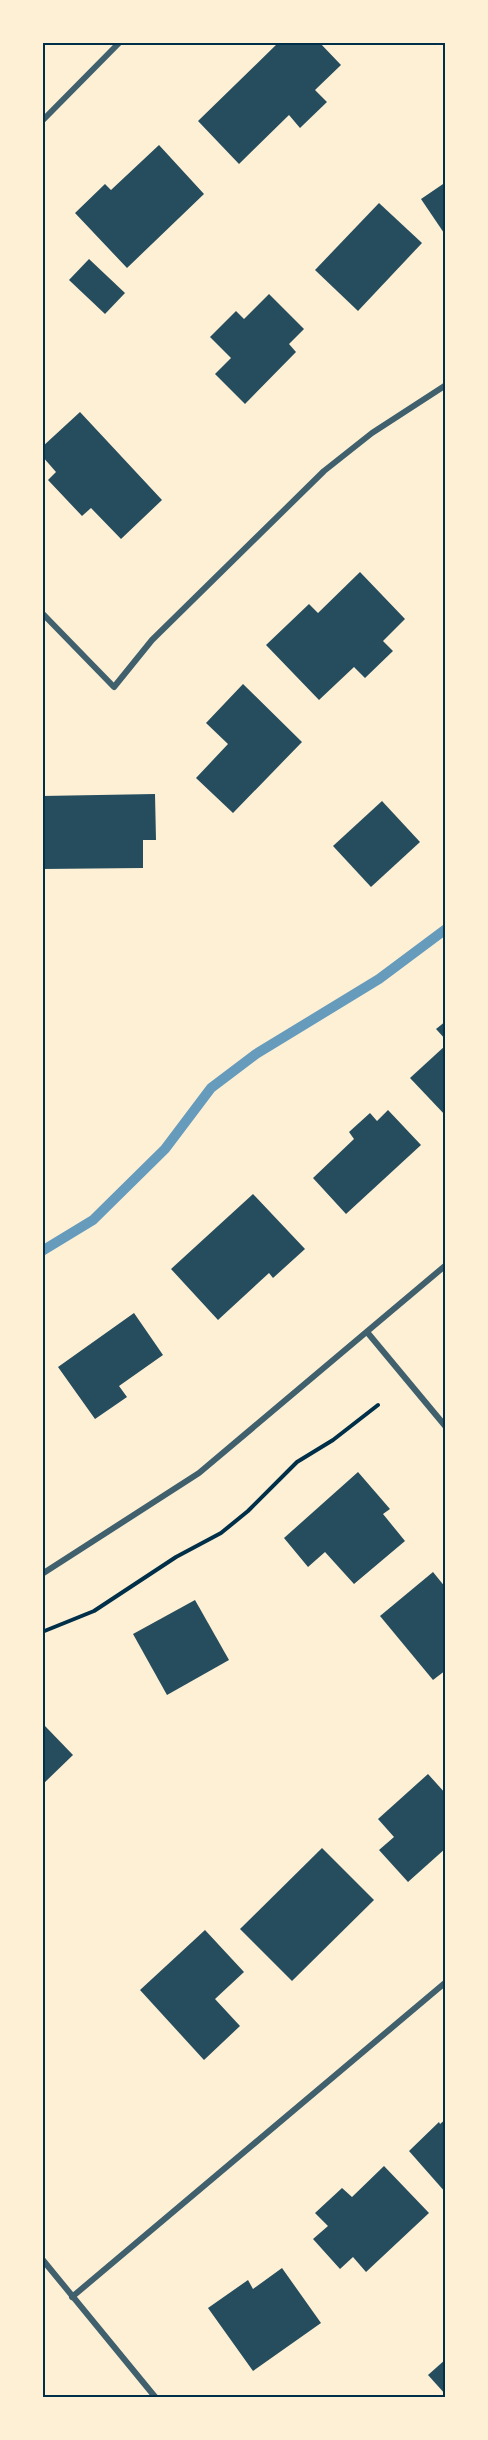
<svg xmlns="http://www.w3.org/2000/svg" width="488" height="2440" viewBox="0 0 488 2440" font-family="Arial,sans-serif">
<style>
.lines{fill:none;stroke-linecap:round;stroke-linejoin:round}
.stream{stroke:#669bbc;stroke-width:10}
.building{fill:#264d5e}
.path{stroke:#003049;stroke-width:4}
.minor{stroke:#3f606c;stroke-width:6}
.neatline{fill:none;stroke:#003049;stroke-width:2}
</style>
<rect width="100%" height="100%" fill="#fdf0d5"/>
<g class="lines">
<path class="stream" d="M42,1251L93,1220L165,1149L211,1088L256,1054L379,979L446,929"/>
</g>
<g class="building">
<path d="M279,42H319L341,65L315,90L327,102L300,128L289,115L239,164L198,121Z"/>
<path d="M159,145L204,194L127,268L75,213L105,184L111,190Z"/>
<path d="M446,182V236L421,199Z"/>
<path d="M379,203L422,243L358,311L315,270Z"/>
<path d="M89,259L125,293L105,314L69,280Z"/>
<path d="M269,294L304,329L289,344L296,352L245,404L215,374L231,358L210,337L236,311L244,319Z"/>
<path d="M80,412L162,500L121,539L91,508L82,516L48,480L56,472L42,456V447Z"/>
<path d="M360,572L405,619L383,641L393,651L365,678L354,667L319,700L266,645L309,604L318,613Z"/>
<path d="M243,684L302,742L233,813L196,778L228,744L206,723Z"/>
<path d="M155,794L156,840H143V868L42,869V796Z"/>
<path d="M382,801L420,842L371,887L333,846Z"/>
<path d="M446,1021V1040L436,1029Z"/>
<path d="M446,1045V1116L410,1078Z"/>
<path d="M388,1110L421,1145L346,1214L313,1178L354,1139L349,1132L370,1113L377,1121Z"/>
<path d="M253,1194L305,1249L273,1278L269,1273L218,1320L171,1269Z"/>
<path d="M134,1313L163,1355L119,1386L127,1397L95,1419L58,1367Z"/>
<path d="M358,1472L390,1509L383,1514L405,1541L354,1584L325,1552L308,1567L284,1538Z"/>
<path d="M433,1572L446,1588V1670L433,1680L380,1616Z"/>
<path d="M195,1600L229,1660L167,1695L133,1634Z"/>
<path d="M45,1726L73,1755L42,1785V1729Z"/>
<path d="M428,1774L446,1794V1848L408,1882L379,1850L394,1837L378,1819Z"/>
<path d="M322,1848L374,1900L292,1981L240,1929Z"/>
<path d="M205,1930L244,1972L215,1999L240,2026L204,2060L140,1990Z"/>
<path d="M446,2119V2193L409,2151L439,2122L440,2124Z"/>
<path d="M384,2166L429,2213L366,2272L353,2257L340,2269L313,2239L328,2226L315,2213L342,2188L352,2197Z"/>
<path d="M282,2268L321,2323L253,2371L208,2308L248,2280L253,2289Z"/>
<path d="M446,2359V2395L428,2375Z"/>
</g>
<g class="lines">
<path class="path" d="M42,1632L94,1611L176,1557L221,1533L248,1511L297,1462L333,1440L378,1405"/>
<g class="minor">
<path d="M42,121L120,42"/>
<path d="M42,613L114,687L152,640L324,471L372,433L446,385"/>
<path d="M367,1332L446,1427"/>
<path d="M42,1574L199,1473L446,1265"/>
<path d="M42,2259L156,2398"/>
<path d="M72,2297L446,1982"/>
</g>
</g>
<rect width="488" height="2440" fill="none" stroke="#fdf0d5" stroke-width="87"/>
<rect x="44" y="44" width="400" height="2352" class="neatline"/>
</svg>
